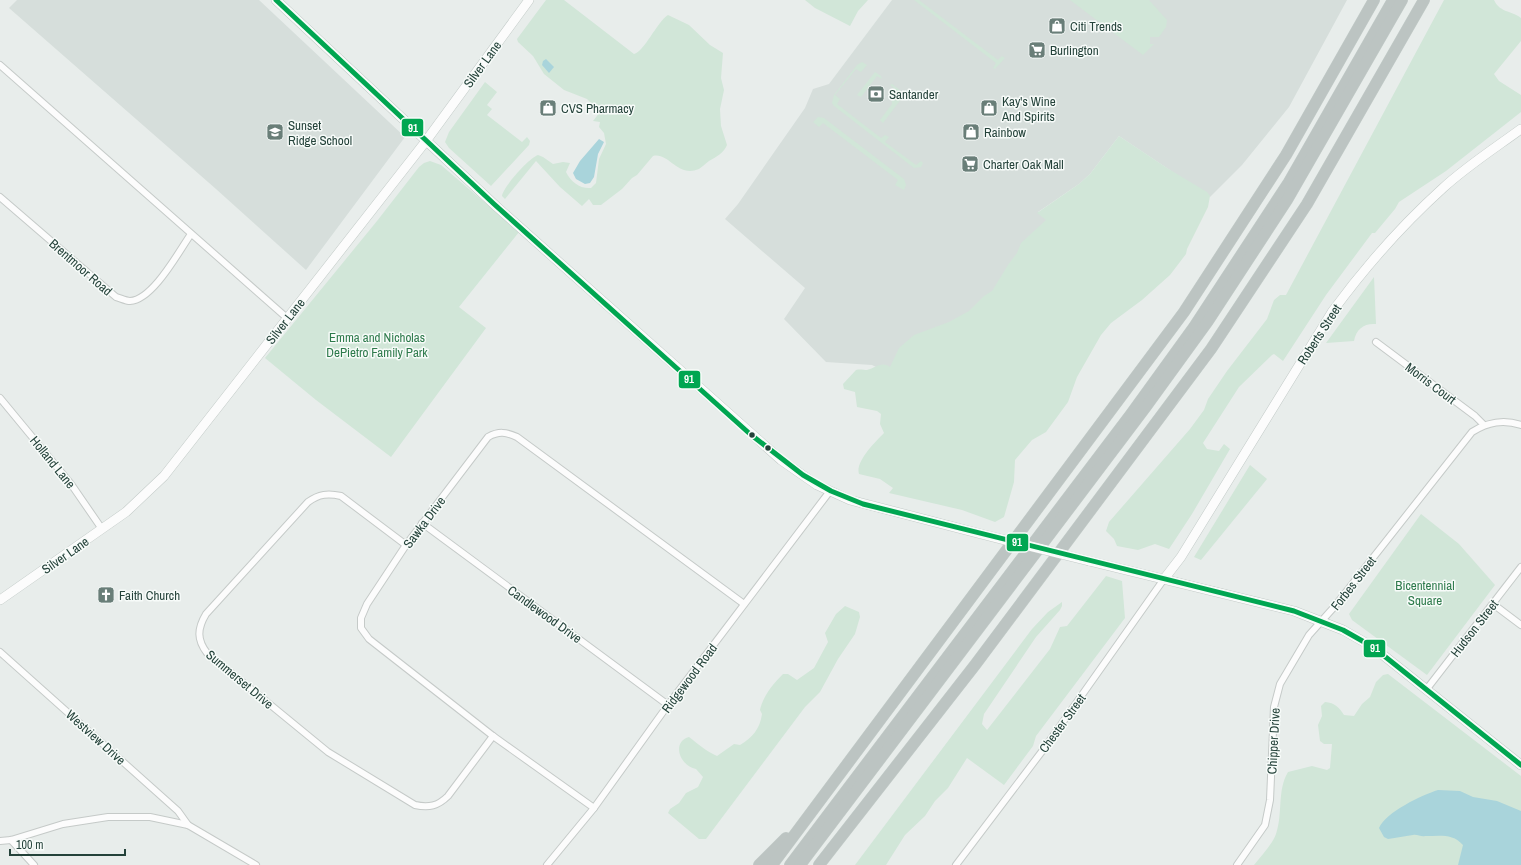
<svg xmlns="http://www.w3.org/2000/svg" width="1521" height="865" viewBox="0 0 1521 865" font-family="'Archivo Narrow',sans-serif">
<style>
.built{fill:#d6dedb}
.green{fill:#d1e6d8}
.water{fill:#a9d4db}
.lines{fill:none;stroke-linecap:round;stroke-linejoin:round}
.street-casing{stroke:#c5cac8;stroke-width:8}
.secondary-casing{stroke:#c3cbc8;stroke-width:10}
.highway-casing{stroke:#c3ccc9;stroke-width:12}
.street{stroke:#fcfcfc;stroke-width:6}
.secondary{stroke:#fcfcfc;stroke-width:9}
.highway{stroke:#bcc4c2;stroke-width:11}
.secondary-bridge-casing{stroke:#c3cbc8;stroke-width:10;stroke-linecap:butt}
.secondary-bridge{stroke:#fcfcfc;stroke-width:9}
.bus-1-casing{stroke:#f7fbf9;stroke-width:8}
.bus-1{stroke:#00a651;stroke-width:5}
.bus-dot{fill:#24423a;stroke:#f7fbf9;stroke-width:1.5}
.labels{text-anchor:middle;stroke-width:3;stroke-linejoin:round;paint-order:stroke}
.poi-label{font-size:13px;fill:#24423a;stroke:#f7fbf9;text-anchor:start}
.street-label{font-size:13px;fill:#24423a;stroke:#f7fbf9}
.park-label{font-size:13px;fill:#2d7a4b;stroke:#f7fbf9}
.line-badge{stroke:#f7fbf9;stroke-width:1.5}
.badge-label{font-size:11px;text-anchor:middle;font-weight:bold;fill:#fff}
</style>
<rect width="100%" height="100%" fill="#e8edeb"/>
<g class="built">
<path d="M17,0H259L405,137L306,270L216,189L9,8Z"/>
<path d="M892,0H1347L1289,107L1242,165L1210,197L1119,136L1090,174L1079,184L1038,212L1074,241L918,388L872,365L826,362L784,319L805,288L725,219L738,204L805,108L813,89L829,84Z"/>
</g>
<g class="green">
<path d="M546,0H564L634,54C644,52 657,22 668,15L689,25L710,45L723,53L721,78L724,90L720,109L721,126L727,145C724,153 716,157 709,161C705,164 702,167 699,169C677,178 669,152 653,156L637,175L632,178L622,189L601,205H593L589,199L582,206L560,187L536,161L505,199L502,196C503,187 529,158 538,155L543,157L553,164L563,162L570,163L566,172C571,182 580,189 591,188L596,183L599,159L606,144L604,133L599,127L600,122L593,121L600,112L587,99L564,90L544,74L533,56L518,42L517,39Z"/>
<path d="M805,0H868L858,11L850,26L815,8Z"/>
<path d="M914,0H919L998,60L1002,56L1005,58L995,69L993,68L996,63Z"/>
<path d="M1070,0H1149L1167,20L1166,27L1159,37H1150V44H1154L1143,55Z"/>
<path d="M1444,0H1494C1500,13 1511,10 1521,18V41L1494,74L1499,81L1521,95V112L1446,171L1399,202L1395,209L1375,233H1372L1326,295L1283,361L1274,354L1272,355L1239,387L1203,443L1207,449L1219,451L1224,444L1230,449L1192,514L1169,549L1155,544L1138,550L1117,546L1114,539L1106,531L1109,522L1190,429L1204,410L1208,399L1227,371L1267,319L1274,300L1280,295H1286Z"/>
<path d="M862,62L867,65L861,72L856,69L835,95L840,99L837,104L881,138L885,135L889,137L885,142L916,165L921,161L923,163L921,167L914,168L834,106L832,103L834,95L857,65Z"/>
<path d="M875,72L881,76L882,79L877,76L861,97L857,95Z"/>
<path d="M485,82L497,92L487,105L492,109L487,115L522,142L527,137L530,141L529,145L491,186L449,148L445,142L449,132Z"/>
<path d="M892,84L905,94L883,123L880,120L892,104L891,92L894,88L890,85Z"/>
<path d="M818,117L824,118L904,179L906,185L904,190L895,185L898,180L823,123L819,127L813,122Z"/>
<path d="M1119,136L1167,168L1207,192L1210,196L1208,207L1187,249L1186,254L1170,275L1142,300L1111,323L1101,335L1077,377L1068,402L1046,432L1032,440L1015,460L1014,482L1004,517L995,522L962,510L889,493L893,488L880,479L859,474C855,462 875,442 884,433L880,424L881,414L877,411L857,407L855,392L844,389L843,384L856,370C860,369 864,370 867,370C876,368 881,361 890,367L899,348L914,335L949,322L969,311L984,296L992,291L1008,265L1017,253L1021,243L1046,220L1037,213L1079,184L1090,174Z"/>
<path d="M430,161L441,165L519,232L459,307L486,328L391,457L316,400L265,358L377,221L419,167L424,163Z"/>
<path d="M1374,277L1376,324C1364,323 1356,329 1354,341L1326,343Z"/>
<path d="M1250,465L1267,479L1201,560L1194,557Z"/>
<path d="M1421,514L1459,544L1495,585L1427,675L1352,620L1349,614Z"/>
<path d="M1106,576L1122,581L1125,618L1036,736L1033,746L1004,785L967,758L948,788L935,801L925,816L905,835L886,865H855L1032,629L1048,612L1062,602V606L1060,610L1036,637L984,714L982,724L987,730L1050,649L1060,627L1067,626Z"/>
<path d="M845,606L859,612L860,617L855,634L838,659L820,692L805,707L706,839H699L668,813L670,809L679,803L686,793L698,787L703,777L696,769C680,766 671,742 689,737C698,744 706,751 717,756L734,744L740,745C752,738 760,729 762,714L760,710C763,696 773,684 783,674H788L797,680L814,668L828,642L825,633L836,614Z"/>
<path d="M1388,674L1521,776V865H1254C1261,856 1272,845 1276,834C1283,814 1277,790 1288,772L1312,766L1327,770L1330,768L1332,744H1324L1320,741L1318,725L1322,716L1321,706L1325,702C1335,703 1339,707 1344,715L1354,716L1362,704L1370,697L1376,682L1383,675Z"/>
</g>
<g class="water">
<path d="M546,59L554,67L549,73L542,65L543,61Z"/>
<path d="M599,139L604,142L598,154L594,177L590,183L585,184L576,179L573,173L580,161Z"/>
<path d="M1438,790L1460,791L1473,797L1497,801L1521,811V865H1458L1463,845C1453,833 1439,836 1425,836C1421,837 1417,834 1413,835C1404,836 1397,838 1388,839L1384,837L1379,828C1386,812 1422,795 1438,790Z"/>
</g>
<g class="lines">
<g class="street-casing">
<g id="street">
<path d="M0,65L287,318"/>
<path d="M0,197L116,297C120,298 126,301 130,301C153,300 179,251 191,234"/>
<path d="M1376,342L1475,416L1484,425"/>
<path d="M0,398L71,484L102,529"/>
<path d="M422,523L668,705"/>
<path d="M406,545L341,496C328,493 319,494 308,502L206,614C197,629 197,640 207,653L328,752L415,805C429,808 438,806 448,796L493,736"/>
<path d="M1493,604L1521,625"/>
<path d="M0,652L178,811L188,825"/>
<path d="M1426,690L1521,567"/>
<path d="M594,808L493,736L369,639L361,628V618L367,604L406,545L488,437C499,431 506,432 517,437L744,604"/>
<path d="M11,840L34,865"/>
<path d="M0,841L11,840L63,824L108,817H150L188,825L256,865"/>
<path d="M547,865L594,808L668,705L830,491"/>
<path d="M956,865L1043,750L1164,579"/>
<path d="M1237,865L1265,825L1270,800L1274,707L1280,684L1309,635L1335,606L1472,432C1488,422 1503,419 1521,425"/>
</g>
</g>
<g class="secondary-casing">
<g id="secondary">
<path d="M276,0L497,207L781,460L817,485L850,500L981,534"/>
<path d="M1089,561L1294,611L1343,630L1373,647L1521,765"/>
<path d="M1164,579L1181,557L1332,312C1365,267 1401,226 1443,188C1467,166 1495,148 1521,129"/>
<path d="M0,600L126,512L164,476L426,141L529,0"/>
</g>
</g>
<g class="highway-casing">
<g id="highway">
<path d="M759,865L786,838"/>
<path d="M772,865L1184,312L1286,155L1374,0"/>
<path d="M790,865L1131,414L1194,327L1289,182L1393,0"/>
<path d="M800,865L1145,408L1208,321L1287,200L1402,0"/>
<path d="M819,865L975,665L1211,349L1307,204L1424,0"/>
</g>
</g>
<use href="#street" class="street"/>
<use href="#secondary" class="secondary"/>
<use href="#highway" class="highway"/>
<g class="secondary-bridge-casing">
<path id="secondary-bridge" d="M981,534L1089,561"/>
</g>
<use href="#secondary-bridge" class="secondary-bridge"/>
<g class="bus-1-casing">
<path id="bus-1" d="M276,0L494,204L750,434L803,475L831,491L863,504L1294,611L1343,630L1373,647L1521,765"/>
</g>
<use href="#bus-1" class="bus-1"/>
</g>
<defs>
<g id="shop-square" transform="scale(0.9)"><rect x="-9" y="-9" width="18" height="18" rx="4" fill="#697e78" stroke="#f7fbf9"/><path d="M-5-2.5h2.3a2.7 3.5 0 0 1 5.4 0H5L5.5 6h-11ZM-1.5-2.5h3a1.5 2.3 0 0 0-3 0Z" fill="#fff"/></g>
<g id="supermarket-square" transform="scale(0.9)"><rect x="-9" y="-9" width="18" height="18" rx="4" fill="#697e78" stroke="#f7fbf9"/><path d="M-6-5.5h2.5l.6 2H6L4.5 2H-2.5L-4.4-4H-6ZM-1.5 3.2a1.3 1.3 0 1 0 .1 0ZM3 3.2a1.3 1.3 0 1 0 .1 0Z" fill="#fff"/></g>
<g id="bank-square" transform="scale(0.9)"><rect x="-9" y="-9" width="18" height="18" rx="4" fill="#697e78" stroke="#f7fbf9"/><path d="M-6-4H6V4H-6ZM0-2.3a2.3 2.3 0 1 0 0 4.6a2.3 2.3 0 1 0 0-4.6Z" fill="#fff"/></g>
<g id="school-square" transform="scale(0.9)"><rect x="-9" y="-9" width="18" height="18" rx="4" fill="#697e78" stroke="#f7fbf9"/><path d="M0-5L7-2L0 1L-7-2ZM-4 1L0 2.5L4 1V4Q0 6-4 4Z" fill="#fff"/></g>
<g id="church-square" transform="scale(0.9)"><rect x="-9" y="-9" width="18" height="18" rx="4" fill="#697e78" stroke="#f7fbf9"/><path d="M-1.2-6h2.4v3.5h3.3v2.4h-3.3V6h-2.4V-.1h-3.3v-2.4h3.3Z" fill="#fff"/></g>
</defs>
<g fill-rule="evenodd">
<use href="#shop-square" x="1057" y="26"/>
<use href="#supermarket-square" x="1037" y="50"/>
<use href="#bank-square" x="876" y="94"/>
<use href="#shop-square" x="548" y="108"/>
<use href="#shop-square" x="989" y="108"/>
<use href="#school-square" x="275" y="132"/>
<use href="#shop-square" x="971" y="132"/>
<use href="#supermarket-square" x="970" y="164"/>
<use href="#church-square" x="106" y="595"/>
</g>
<g class="bus-dot">
<circle cx="752" cy="435" r="3.5"/>
<circle cx="768" cy="448" r="3.5"/>
</g>
<g class="labels">
<g class="poi-label">
<text x="1070" y="31">Citi Trends</text>
<text x="1050" y="55">Burlington</text>
<text x="889" y="99">Santander</text>
<text x="1002" y="106">Kay's Wine<tspan x="1002" dy="15">And Spirits</tspan></text>
<text x="561" y="113">CVS Pharmacy</text>
<text x="288" y="130">Sunset<tspan x="288" dy="15">Ridge School</tspan></text>
<text x="984" y="137">Rainbow</text>
<text x="983" y="169">Charter Oak Mall</text>
<text x="119" y="600">Faith Church</text>
</g>
<g class="street-label">
<text transform="translate(482 64) rotate(-54)" y="5">Silver Lane</text>
<text transform="translate(81 267) rotate(41)" y="5">Brentmoor Road</text>
<text transform="translate(285 321) rotate(-52)" y="5">Silver Lane</text>
<text transform="translate(1319 334) rotate(-57)" y="5">Roberts Street</text>
<text transform="translate(1431 383) rotate(37)" y="5">Morris Court</text>
<text transform="translate(53 462) rotate(51)" y="5">Holland Lane</text>
<text transform="translate(424 522) rotate(-53)" y="5">Sawka Drive</text>
<text transform="translate(65 555) rotate(-35)" y="5">Silver Lane</text>
<text transform="translate(1353 583) rotate(-52)" y="5">Forbes Street</text>
<text transform="translate(545 614) rotate(36)" y="5">Candlewood Drive</text>
<text transform="translate(1474 628) rotate(-52)" y="5">Hudson Street</text>
<text transform="translate(689 678) rotate(-53)" y="5">Ridgewood Road</text>
<text transform="translate(240 679) rotate(40)" y="5">Summerset Drive</text>
<text transform="translate(1062 723) rotate(-54)" y="5">Chester Street</text>
<text transform="translate(96 737) rotate(42)" y="5">Westview Drive</text>
<text transform="translate(1273 741) rotate(-87)" y="5">Chipper Drive</text>
</g>
<g class="park-label">
<text x="377" y="342">Emma and Nicholas<tspan x="377" dy="15">DePietro Family Park</tspan></text>
<text x="1425" y="590">Bicentennial<tspan x="1425" dy="15">Square</tspan></text>
</g>
</g>
<g class="line-badge">
<rect x="401" y="118" width="23" height="19" rx="4" fill="#00a651"/>
<rect x="678" y="370" width="23" height="19" rx="4" fill="#00a651"/>
<rect x="1006" y="533" width="23" height="19" rx="4" fill="#00a651"/>
<rect x="1363" y="639" width="23" height="19" rx="4" fill="#00a651"/>
</g>
<g class="badge-label">
<text x="413" y="132">91</text>
<text x="689" y="383">91</text>
<text x="1017" y="546">91</text>
<text x="1375" y="652">91</text>
</g>
<path d="M10 849v6h115v-6" fill="none" stroke="#24423a" stroke-width="2"/>
<text x="16" y="849" font-size="12" fill="#24423a" stroke="#f7fbf9" stroke-width="3" paint-order="stroke">100 m</text>
</svg>
